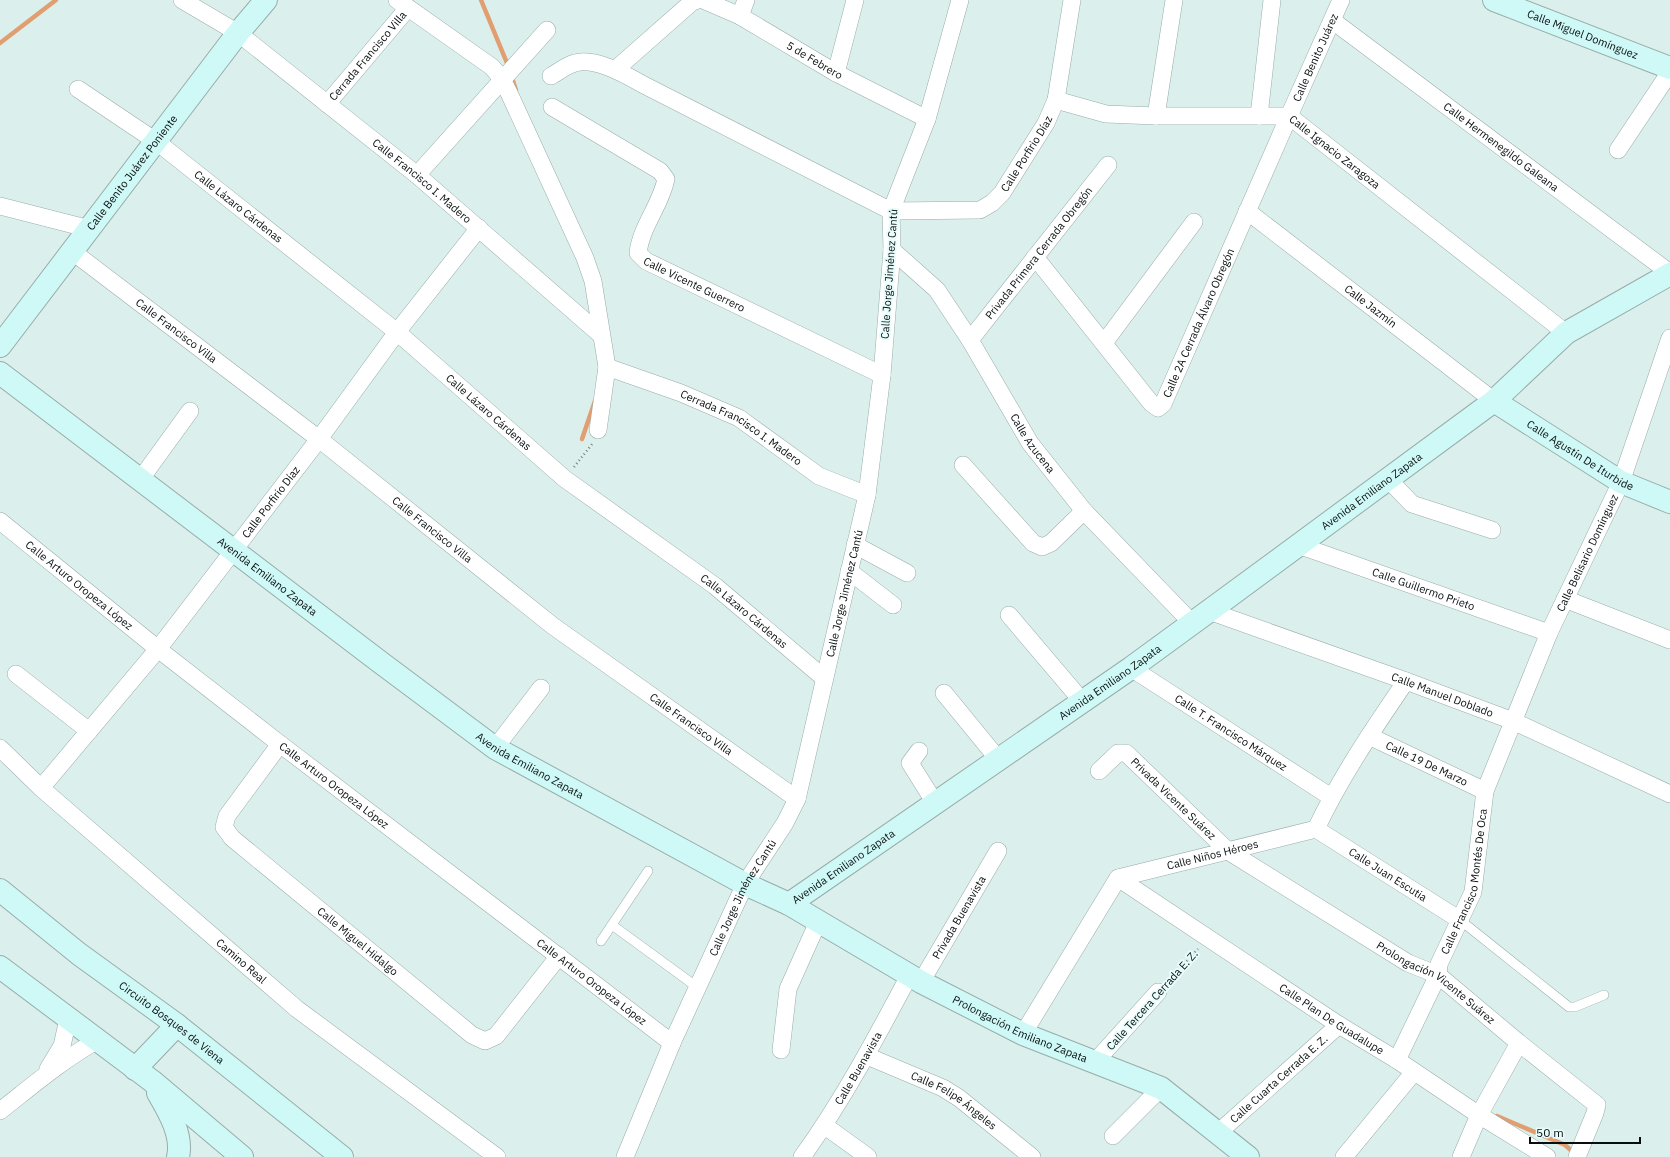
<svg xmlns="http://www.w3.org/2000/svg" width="1670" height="1157" viewBox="0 0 1670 1157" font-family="'IBM Plex Sans',sans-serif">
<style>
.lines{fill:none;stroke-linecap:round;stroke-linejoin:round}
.stream{stroke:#e19e70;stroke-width:4.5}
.lane-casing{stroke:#98acaa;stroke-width:10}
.street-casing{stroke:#98acaa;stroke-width:18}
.secondary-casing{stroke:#98acaa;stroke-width:24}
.path{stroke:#748180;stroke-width:2.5;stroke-dasharray:1 3;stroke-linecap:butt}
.lane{stroke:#fff;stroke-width:9}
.street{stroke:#fff;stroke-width:17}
.secondary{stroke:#cef9f7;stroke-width:22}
.labels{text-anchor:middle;stroke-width:4;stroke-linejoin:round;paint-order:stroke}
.street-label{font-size:11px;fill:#080e0e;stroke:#e8fdfb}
</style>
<rect width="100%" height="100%" fill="#dbf0ed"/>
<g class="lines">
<g class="stream">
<path d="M481,0L509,68"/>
<path d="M0,43L56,0"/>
<path d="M511,75L516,90"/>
<path d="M582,439L595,401"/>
<path d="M1497,1116L1565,1145L1574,1153"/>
</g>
<g class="lane-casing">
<g id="lane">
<path d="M1460,920L1569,1007H1575L1604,995"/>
<path d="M612,925L697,987"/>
<path d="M601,941L648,871"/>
</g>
</g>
<g class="street-casing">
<g id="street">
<path id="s1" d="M182,0L238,33L417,175L601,335"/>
<path d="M397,0L492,67L502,79L509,93L585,258L593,281L607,367L598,430"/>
<path id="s2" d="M703,0L740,16L836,73L927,119"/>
<path d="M740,16L746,0"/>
<path id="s3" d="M1333,21L1670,273"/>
<path d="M616,69L692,2L698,0"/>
<path d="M836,73L855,0"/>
<path id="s4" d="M551,76C558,72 567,65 575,63C595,57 626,75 642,84L891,211L980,210L992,203L1002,193L1046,123L1056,100L1072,0"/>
<path id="s5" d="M78,89L157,142L397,332L565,479L715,586L824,678"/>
<path id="s6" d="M1056,100L1106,114L1156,116H1289L1566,333"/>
<path id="s7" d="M327,104L408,8"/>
<path id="s8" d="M552,107L660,171L666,179C661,205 641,226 638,253L646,261L882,375"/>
<path d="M1156,116L1174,0"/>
<path d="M1259,116L1272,0"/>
<path d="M1618,150L1670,72"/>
<path d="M417,175L547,30"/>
<path d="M0,206L90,229"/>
<path id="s9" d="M1247,211L1494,401"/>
<path id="s10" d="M892,250L937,290L970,340L1030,443L1084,511L1192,623"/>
<path id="s11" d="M73,252L319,439L553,626L797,799"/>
<path id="s12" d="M1035,257L1151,403L1158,408L1163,404L1289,116L1341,0"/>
<path id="s13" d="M970,340L1108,165"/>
<path d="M1104,343L1194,222"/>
<path id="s14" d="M607,367L681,393L739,418L819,476L867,495"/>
<path d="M963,465L1033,543L1042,547L1051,543L1084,511"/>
<path d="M1388,479L1412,504L1492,530"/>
<path d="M140,480L190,411"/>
<path id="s15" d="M0,521L158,649L280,744L672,1043"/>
<path d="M855,545L907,573"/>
<path id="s16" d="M1298,545L1549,633"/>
<path d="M849,571L893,605"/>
<path d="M1565,599L1670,640"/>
<path id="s17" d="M1209,611L1406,681L1513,721L1670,794"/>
<path d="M1009,615L1082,701"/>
<path id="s18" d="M1131,668L1331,797"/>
<path d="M16,674L89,731"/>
<path d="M944,693L998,759"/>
<path id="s19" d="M1369,736L1485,791"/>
<path id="s20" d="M280,744L227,816L224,827L232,838L472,1035L485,1041L496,1036L559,956"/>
<path id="s21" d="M0,748L41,788L297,1009L497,1157"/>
<path d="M495,748L541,688"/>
<path d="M919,751L910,763L935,803"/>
<path id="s22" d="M1099,771L1118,753H1126L1228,851L1408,963L1438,975L1519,1043L1597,1105L1595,1113L1577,1157"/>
<path id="s23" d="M41,788L158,649L319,439L397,332L479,228"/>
<path id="s24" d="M1316,829L1460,920"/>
<path id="s25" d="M1118,878L1339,1025L1397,1060L1479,1115L1547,1157"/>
<path id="s26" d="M921,982L998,851"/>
<path id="s27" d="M1023,1034L1118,878L1316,829C1341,776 1374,728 1406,681"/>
<path d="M781,1050L788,989L818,922"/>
<path id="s28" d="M867,1056L943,1088L959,1098L1032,1157"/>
<path id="s29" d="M1397,1060L1438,975L1439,964L1473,892L1485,791L1549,633L1621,482L1670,338"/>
<path d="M1095,1062L1158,992"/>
<path d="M48,1069L62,1046L68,1019"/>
<path d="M0,1111C32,1086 61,1061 96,1041"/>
<path d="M825,1126L868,1157"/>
<path id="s30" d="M1219,1132L1339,1025"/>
<path d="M1113,1136L1161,1088"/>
<path id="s31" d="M625,1157L672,1043L745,884L785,823L797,799L867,495L882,375L892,250L891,211L927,119L960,0"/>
<path id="s32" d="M802,1157C843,1100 876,1038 909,976"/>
<path d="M1344,1157L1414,1072"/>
<path d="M1461,1157L1479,1115L1519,1043"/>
</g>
</g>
<g class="secondary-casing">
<g id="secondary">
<path id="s33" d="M1494,0L1670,68"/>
<path id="s34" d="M0,346L238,33L266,0"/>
<path id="s35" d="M0,373L380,662L495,748L745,884L789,904L921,982L1023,1034L1161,1088L1248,1157"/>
<path id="s36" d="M1494,401L1621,482L1670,502"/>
<path id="s37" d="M0,890L79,954L177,1025L342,1157"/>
<path id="s38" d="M789,904L1131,668L1209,611L1494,401L1566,333L1670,274"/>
<path d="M0,967L152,1081L242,1157"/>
<path d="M135,1069L177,1025"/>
<path d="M158,1093C169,1112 183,1135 178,1157"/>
</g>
</g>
<g class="path">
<path d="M574,467L593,443"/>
<path d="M1168,982L1198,949"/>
</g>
<use href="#lane" class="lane"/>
<use href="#street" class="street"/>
<use href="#secondary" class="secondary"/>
</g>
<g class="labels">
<g class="street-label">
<text dy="4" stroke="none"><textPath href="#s33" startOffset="95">Calle Miguel Domínguez</textPath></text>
<text dy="4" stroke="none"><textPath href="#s7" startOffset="63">Cerrada Francisco Villa</textPath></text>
<text dy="4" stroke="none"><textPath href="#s12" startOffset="580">Calle Benito Juárez</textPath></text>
<text dy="4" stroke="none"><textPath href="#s2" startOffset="127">5 de Febrero</textPath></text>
<text dy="4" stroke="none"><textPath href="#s3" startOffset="210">Calle Hermenegildo Galeana</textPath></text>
<text dy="4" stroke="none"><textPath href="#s4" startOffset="542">Calle Porfirio Díaz</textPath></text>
<text dy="4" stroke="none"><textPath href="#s6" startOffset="293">Calle Ignacio Zaragoza</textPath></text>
<text dy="4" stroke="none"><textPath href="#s34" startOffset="218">Calle Benito Juárez Poniente</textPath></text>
<text dy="4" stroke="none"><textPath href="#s1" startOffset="301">Calle Francisco I. Madero</textPath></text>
<text dy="4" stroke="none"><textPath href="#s5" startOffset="199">Calle Lázaro Cárdenas</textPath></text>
<text dy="4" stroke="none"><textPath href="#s13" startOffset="111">Privada Primera Cerrada Obregón</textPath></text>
<text transform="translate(889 274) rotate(-86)" y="4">Calle Jorge Jiménez Cantú</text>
<text dy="4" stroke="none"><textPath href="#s8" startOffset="280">Calle Vicente Guerrero</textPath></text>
<text dy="4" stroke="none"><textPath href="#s9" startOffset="156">Calle Jazmín</textPath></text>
<text dy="4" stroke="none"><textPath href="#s12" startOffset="290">Calle 2A Cerrada Álvaro Obregón</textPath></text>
<text dy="4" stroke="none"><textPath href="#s11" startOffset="130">Calle Francisco Villa</textPath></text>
<text dy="4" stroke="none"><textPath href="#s5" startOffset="523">Calle Lázaro Cárdenas</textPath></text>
<text dy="4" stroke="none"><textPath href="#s14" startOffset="148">Cerrada Francisco I. Madero</textPath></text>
<text dy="4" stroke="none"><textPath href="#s10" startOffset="241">Calle Azucena</textPath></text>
<text dy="4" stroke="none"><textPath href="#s36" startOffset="102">Calle Agustín De Iturbide</textPath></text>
<text dy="4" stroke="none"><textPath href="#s38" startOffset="714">Avenida Emiliano Zapata</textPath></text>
<text dy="4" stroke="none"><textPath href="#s23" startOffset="367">Calle Porfirio Díaz</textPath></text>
<text dy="4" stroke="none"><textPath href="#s11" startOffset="454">Calle Francisco Villa</textPath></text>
<text dy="4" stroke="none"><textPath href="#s29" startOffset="546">Calle Belisario Domínguez</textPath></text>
<text dy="4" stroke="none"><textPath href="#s35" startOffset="336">Avenida Emiliano Zapata</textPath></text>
<text dy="4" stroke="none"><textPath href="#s15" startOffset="102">Calle Arturo Oropeza López</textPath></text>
<text dy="4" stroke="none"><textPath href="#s16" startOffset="133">Calle Guillermo Prieto</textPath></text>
<text dy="4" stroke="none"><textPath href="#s31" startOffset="609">Calle Jorge Jiménez Cantú</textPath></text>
<text dy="4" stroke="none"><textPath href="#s5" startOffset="847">Calle Lázaro Cárdenas</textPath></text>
<text dy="4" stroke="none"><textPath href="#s38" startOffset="390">Avenida Emiliano Zapata</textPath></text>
<text dy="4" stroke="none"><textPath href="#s17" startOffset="248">Calle Manuel Doblado</textPath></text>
<text dy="4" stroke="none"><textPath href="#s11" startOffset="778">Calle Francisco Villa</textPath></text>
<text dy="4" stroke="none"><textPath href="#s18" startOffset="119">Calle T. Francisco Márquez</textPath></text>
<text dy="4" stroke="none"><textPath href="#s19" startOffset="64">Calle 19 De Marzo</textPath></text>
<text dy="4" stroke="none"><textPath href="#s35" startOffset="660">Avenida Emiliano Zapata</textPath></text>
<text dy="4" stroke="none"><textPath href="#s15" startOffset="426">Calle Arturo Oropeza López</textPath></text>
<text dy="4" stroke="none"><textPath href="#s22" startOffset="100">Privada Vicente Suárez</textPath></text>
<text dy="4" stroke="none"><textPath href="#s27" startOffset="280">Calle Niños Héroes</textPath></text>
<text dy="4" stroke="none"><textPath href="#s38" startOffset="66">Avenida Emiliano Zapata</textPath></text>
<text dy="4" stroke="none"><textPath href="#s24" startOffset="85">Calle Juan Escutia</textPath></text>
<text dy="4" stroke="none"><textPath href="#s29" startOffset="193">Calle Francisco Montés De Oca</textPath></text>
<text dy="4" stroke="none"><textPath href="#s31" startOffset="285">Calle Jorge Jiménez Cantú</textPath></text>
<text dy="4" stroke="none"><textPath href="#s26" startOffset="75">Privada Buenavista</textPath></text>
<text dy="4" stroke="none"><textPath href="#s20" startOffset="277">Calle Miguel Hidalgo</textPath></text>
<text dy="4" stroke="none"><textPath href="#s21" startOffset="322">Camino Real</textPath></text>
<text dy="4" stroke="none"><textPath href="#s15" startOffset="750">Calle Arturo Oropeza López</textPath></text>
<text dy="4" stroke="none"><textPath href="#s22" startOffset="422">Prolongación Vicente Suárez</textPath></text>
<text transform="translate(1152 1000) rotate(-48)" y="4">Calle Tercera Cerrada E. Z.</text>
<text dy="4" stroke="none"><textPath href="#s25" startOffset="256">Calle Plan De Guadalupe</textPath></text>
<text dy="4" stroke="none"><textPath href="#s37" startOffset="217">Circuito Bosques de Viena</textPath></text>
<text dy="4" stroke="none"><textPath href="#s35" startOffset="1217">Prolongación Emiliano Zapata</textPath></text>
<text dy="4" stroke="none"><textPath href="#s32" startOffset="105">Calle Buenavista</textPath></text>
<text dy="4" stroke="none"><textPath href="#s30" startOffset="80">Calle Cuarta Cerrada E. Z.</textPath></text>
<text dy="4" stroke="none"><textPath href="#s28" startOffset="98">Calle Felipe Ángeles</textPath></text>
</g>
</g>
<path d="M1530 1137v6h110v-6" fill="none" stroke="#080e0e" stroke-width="2"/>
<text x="1536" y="1137" font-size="12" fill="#080e0e" stroke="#e8fdfb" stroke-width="3" paint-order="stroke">50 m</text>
</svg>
